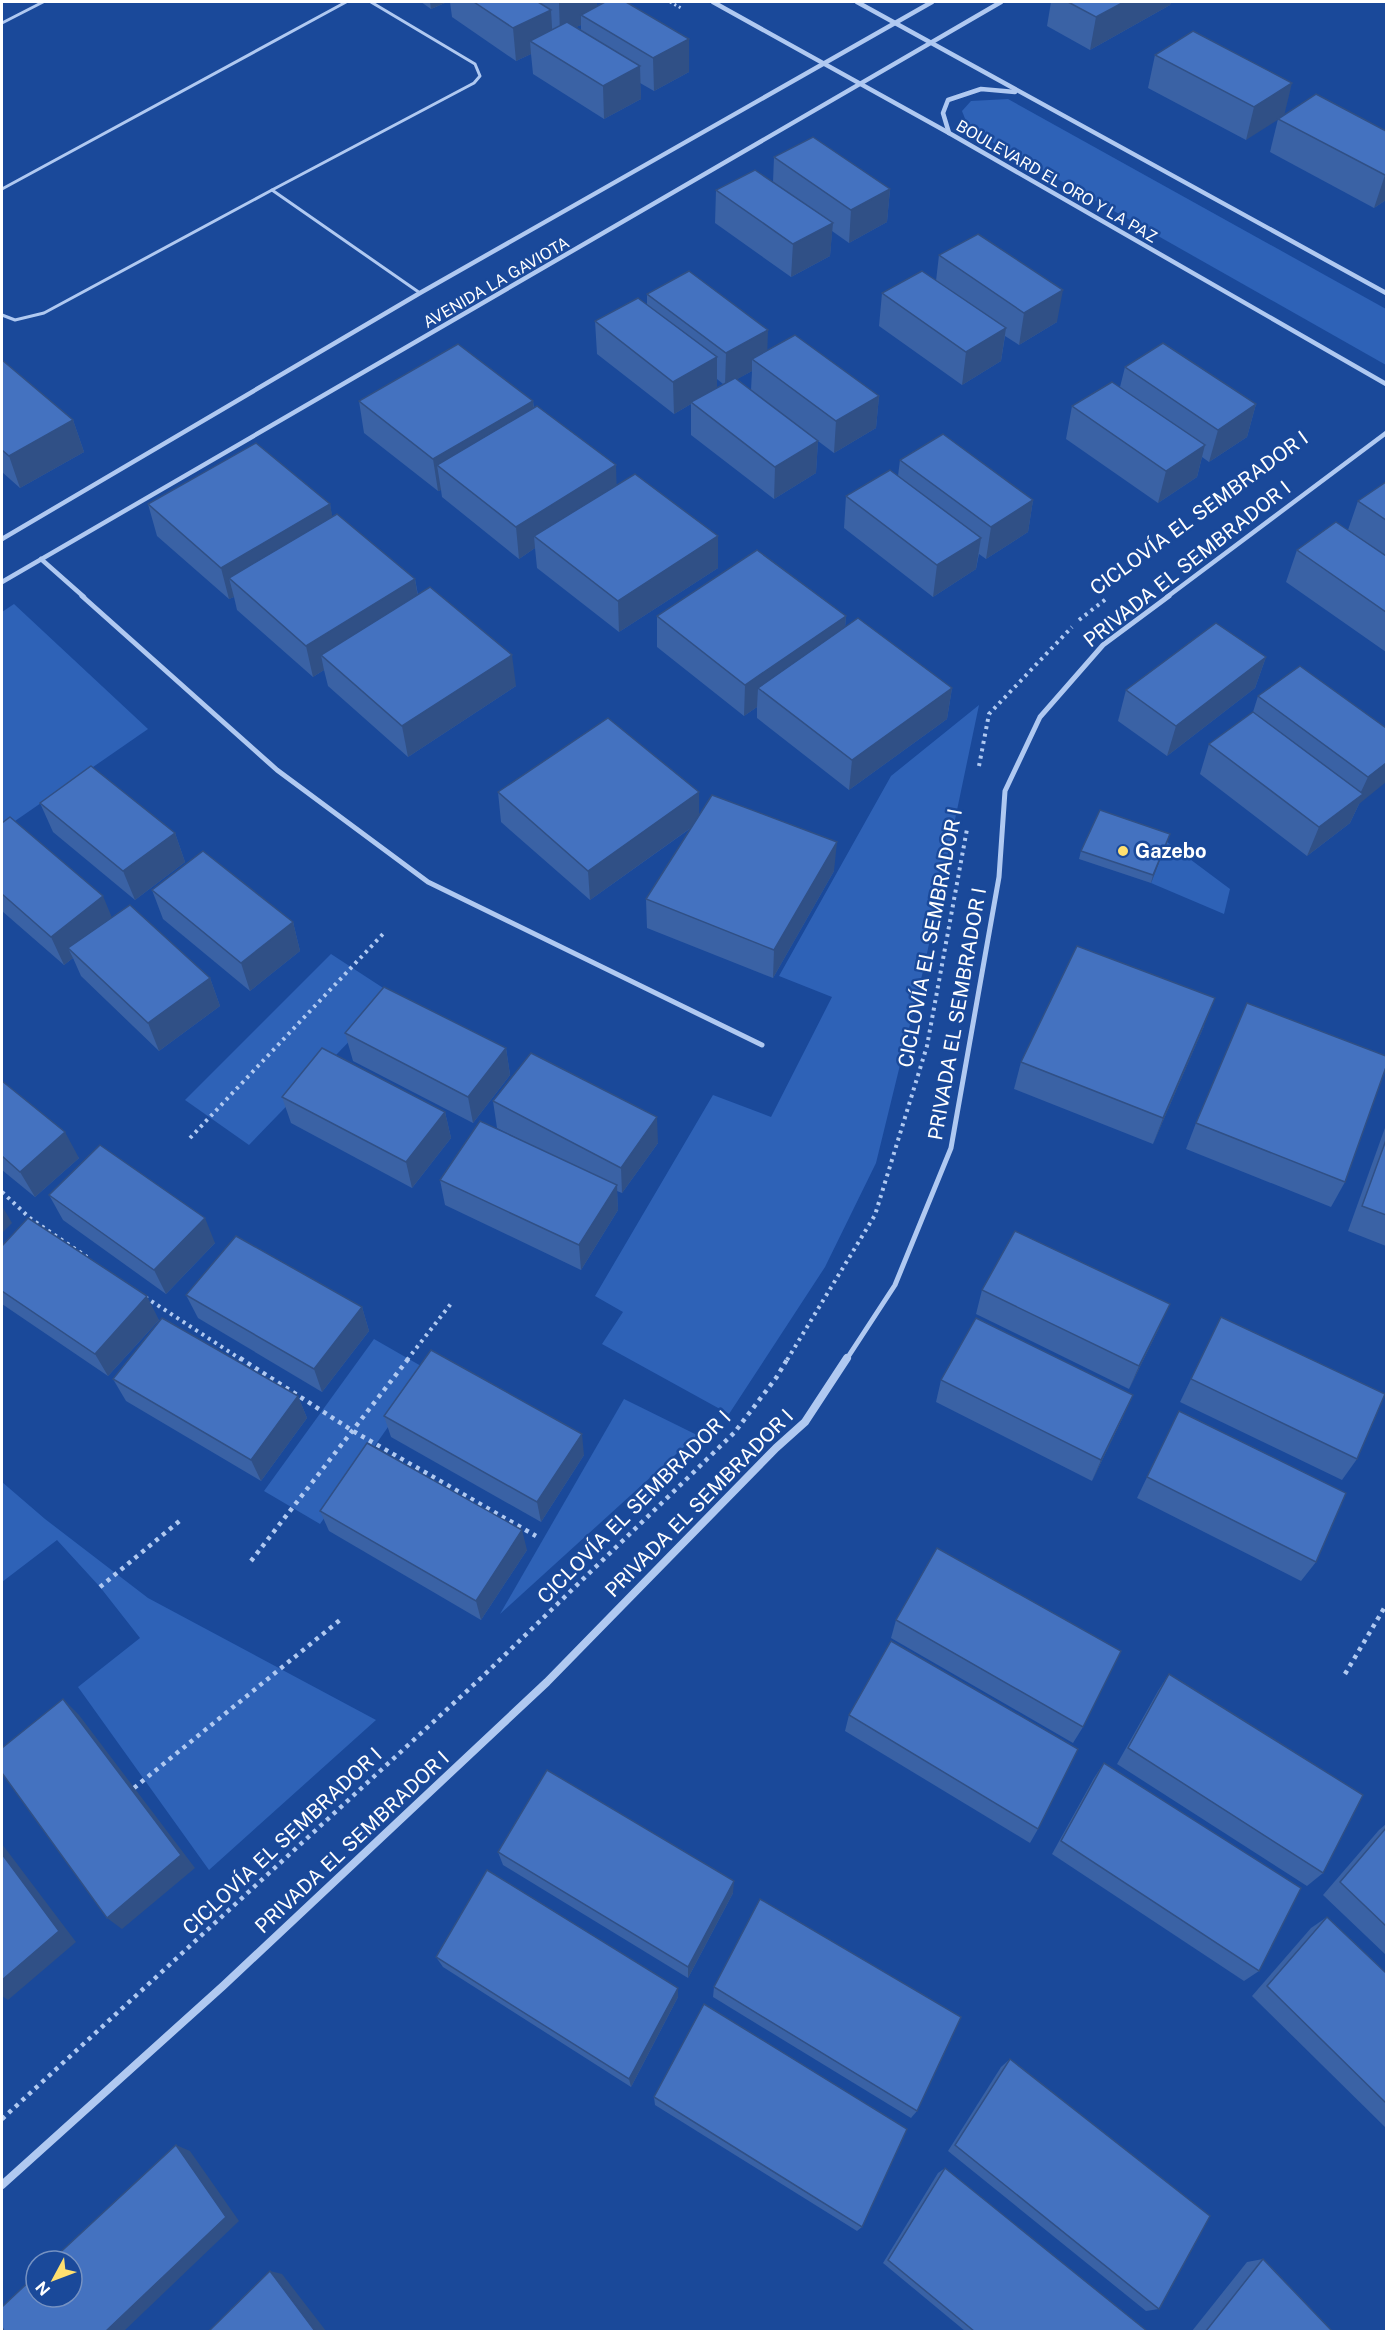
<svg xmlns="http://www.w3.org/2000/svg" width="1388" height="2333" viewBox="0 0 1388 2333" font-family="'Public Sans',sans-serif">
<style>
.green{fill:#2e62b7}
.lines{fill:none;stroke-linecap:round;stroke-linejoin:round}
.path-far2{stroke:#b0c9f1;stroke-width:3;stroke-dasharray:2 3;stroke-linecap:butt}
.path-far1{stroke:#b0c9f1;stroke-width:4;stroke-dasharray:3 4.5;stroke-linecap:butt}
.path{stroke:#b0c9f1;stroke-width:4.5;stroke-dasharray:4 5;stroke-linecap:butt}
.lane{stroke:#b0c9f1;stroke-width:3}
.street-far2{stroke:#b0c9f1;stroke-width:4.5}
.street-far1{stroke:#b0c9f1;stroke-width:5}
.street{stroke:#b0c9f1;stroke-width:8}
.wall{fill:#3a62a5;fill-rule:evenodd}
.shaded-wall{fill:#305086}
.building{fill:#4472c0;stroke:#305086;stroke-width:1.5}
.poi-dot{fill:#ffe070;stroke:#1a499a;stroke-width:2}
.labels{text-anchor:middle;stroke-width:5;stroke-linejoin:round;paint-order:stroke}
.far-street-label{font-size:16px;fill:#fff;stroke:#1a499a}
.street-label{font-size:20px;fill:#fff;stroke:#1a499a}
.poi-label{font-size:20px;font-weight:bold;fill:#fff;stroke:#1a499a;text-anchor:start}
</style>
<rect width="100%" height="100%" fill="#1a499a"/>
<g class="green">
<path d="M1008,99L1386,309V365L969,129L962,111L971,101Z"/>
<path d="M14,604L148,729L2,830V612Z"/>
<path d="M979,705L925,963L876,1163L825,1267L729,1414L602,1344L623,1312L595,1296L713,1095L771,1117L832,997L779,976L891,776Z"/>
<path d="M1167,842L1230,889L1224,914L1151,883Z"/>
<path d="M331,954L394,995L249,1145L185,1100Z"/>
<path d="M374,1339L428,1370L320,1524L264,1491Z"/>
<path d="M624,1399L697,1435L500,1614Z"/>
<path d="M2,1482L45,1519L148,1598L376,1720L209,1870L78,1687L140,1638L100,1587L57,1540L2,1582Z"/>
</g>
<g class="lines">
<path class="path-far2" d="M670,2L683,9"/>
<g class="path-far1">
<path d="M1079,620L1106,599"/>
<path d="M979,766L989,714L1072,627"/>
<path d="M190,1138L383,934"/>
<path d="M2,1192L31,1219L87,1257"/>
<path d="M145,1297L242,1360"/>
<path d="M407,1360L453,1301"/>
<path d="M787,1360L875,1215L927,1046L967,829"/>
</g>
<g class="path">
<path d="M240,1358L353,1431L536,1536"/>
<path d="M251,1561L409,1358"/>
<path d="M100,1587L183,1518"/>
<path d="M1345,1674L1386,1605"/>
<path d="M134,1788L340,1620"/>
<path d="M2,2119L481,1678L734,1433L776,1378L788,1358"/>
</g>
<g class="lane">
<path d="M371,2L475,64L480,76L474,83L272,190L420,293"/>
<path d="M2,23L43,2"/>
<path d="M2,189L346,2"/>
<path d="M2,315L15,320L44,313L272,190"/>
</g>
<g class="street-far2">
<path d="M713,2L949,133L1386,384"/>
<path d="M857,2L1386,293"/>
<path d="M949,133L943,113L948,100L981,89L1015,92"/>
<path d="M2,539L420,293L932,2"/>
<path d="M41,559L84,597"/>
<path d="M2,582L1001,2"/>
<path d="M1167,597L1386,433"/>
</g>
<g class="street-far1">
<path d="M82,596L277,770L428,882L762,1045"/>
<path d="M846,1360L895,1285L951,1148L999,877L1005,791L1040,717L1103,645L1169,596"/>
</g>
<path class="street" d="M2,2185L223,1986L547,1682L776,1448L805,1422L847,1358"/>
</g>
<g class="wall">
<path d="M421,2H447L431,9Z"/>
<path d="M450,2H596L597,6L689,72L654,91L640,83L641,99L604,119L533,74L531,54L516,61L452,17ZM581,25V30L576,27Z"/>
<path d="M1051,2H1171L1170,5L1090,50L1047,26Z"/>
<path d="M1155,55L1292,83L1246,140L1148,88Z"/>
<path d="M1278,119L1386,131V200L1374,208L1270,152Z"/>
<path d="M774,157L890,189L887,222L849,243L832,231L830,256L791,277L715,223L716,190L773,182Z"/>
<path d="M939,255L1057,322L1019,345L1005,336L1001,361L962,385L879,326L882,293L936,281Z"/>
<path d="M647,294L767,351L879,396L876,428L834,453L818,441L816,473L774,499L691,435V404L674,414L597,354L595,321L647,305ZM752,371L751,390L737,379ZM717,379L723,384L717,388Z"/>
<path d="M2,360L73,420L84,452L20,488L2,472Z"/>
<path d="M1125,367L1256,404L1247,437L1209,462L1202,457L1197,477L1158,503L1066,439L1072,406L1120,387Z"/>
<path d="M359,401H533L534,408L617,485L718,568L619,632L537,568L535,548L519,559L442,497L441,490L438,491L364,433Z"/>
<path d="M900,460L1033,500L1028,532L986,559L979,554L976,569L933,597L844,528L846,496L898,476Z"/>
<path d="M1386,482V652L1286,582L1297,550L1348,530L1358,501Z"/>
<path d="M148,504H330L332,517L415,579L418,595L516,686L408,757L328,686L324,670L313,677L237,610L234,597L229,599L157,536Z"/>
<path d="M657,616H846L845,628L952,688L947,719L849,790L757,718V707L744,716L657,647Z"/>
<path d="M1266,657L1255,688L1167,756L1118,721L1126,690Z"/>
<path d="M1258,696L1386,728L1359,804L1350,823L1307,856L1200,774L1209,744L1253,712Z"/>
<path d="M498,792H699V815L834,871L773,978L647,928L646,899L691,828L590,900L501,822Z"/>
<path d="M40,803L175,833L185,862L135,900L53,832Z"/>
<path d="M2,823L112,918L210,978L220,1006L159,1051L81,976L73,958L64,965L2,911Z"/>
<path d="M1167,842L1151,883L1079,859L1081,851Z"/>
<path d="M152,890L293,922L300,951L250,991L163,919Z"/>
<path d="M1204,1026L1153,1144L1014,1089L1021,1062Z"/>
<path d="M345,1033L506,1048L510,1075L473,1123L353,1061Z"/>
<path d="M2,1081L79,1158L35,1197L2,1170Z"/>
<path d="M282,1097L445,1112L451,1138L412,1188L291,1123Z"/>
<path d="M493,1101L658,1143L622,1193L617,1191L618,1210L581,1270L445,1205L440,1180L529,1144L497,1128Z"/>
<path d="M1196,1123L1345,1182L1331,1207L1186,1149Z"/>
<path d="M1386,1125V1246L1348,1231Z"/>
<path d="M49,1195L215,1243L166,1294L63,1220Z"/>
<path d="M2,1246L159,1320L108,1376L2,1304Z"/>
<path d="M982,1290L1159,1328L1129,1389L976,1314Z"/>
<path d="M186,1295L362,1307L369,1331L322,1392L198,1318Z"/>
<path d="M1221,1317L1357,1459L1342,1480L1180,1402Z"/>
<path d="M113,1379L298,1396L307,1418L261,1481L126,1401Z"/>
<path d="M941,1380L1123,1417L1092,1481L936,1402Z"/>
<path d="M1179,1411L1316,1562L1301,1581L1137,1498Z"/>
<path d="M384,1416L584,1455L541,1522L391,1437Z"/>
<path d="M320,1511L527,1550L481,1620L329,1531Z"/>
<path d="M896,1620L1083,1727L1073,1743L891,1638Z"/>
<path d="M1169,1674L1323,1873L1307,1886L1117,1764L1158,1691Z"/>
<path d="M849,1715L1038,1829L1030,1843L845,1731Z"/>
<path d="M1104,1763L1259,1971L1244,1981L1052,1854L1094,1778Z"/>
<path d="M1386,1824V1955L1323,1895L1379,1830Z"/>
<path d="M498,1852L733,1893L688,1978L503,1865Z"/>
<path d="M1327,1917L1386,1973V2128L1252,1996L1311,1928Z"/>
<path d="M436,1957L678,1997L631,2087L443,1967Z"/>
<path d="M714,1987L917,2111L911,2118L713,1997Z"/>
<path d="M1010,2059L1159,2309L1146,2311L948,2151L1001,2067Z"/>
<path d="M654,2097L862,2227L857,2231L655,2105Z"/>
<path d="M945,2168L1147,2331H965L883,2263L938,2173Z"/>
<path d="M1263,2259L1332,2331H1192L1247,2262Z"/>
</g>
<g class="shaded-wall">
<path d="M430,2H447L431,9Z"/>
<path d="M559,2H597V18L581,15V25L560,35Z"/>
<path d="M1124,2H1171L1170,5L1090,50L1096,17Z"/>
<path d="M551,10L553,43L530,41L531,54L516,61L513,28Z"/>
<path d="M689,39V72L654,91L653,58Z"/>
<path d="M640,66L641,99L604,119L603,86Z"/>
<path d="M1292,83L1284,116L1246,140L1254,107Z"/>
<path d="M1386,174V200L1374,208L1385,175Z"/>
<path d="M890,189L887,222L849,243L851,210Z"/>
<path d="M833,223L830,256L791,277L793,244Z"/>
<path d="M1063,290L1057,322L1019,345L1024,313Z"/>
<path d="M1006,328L1001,361L962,385L966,352Z"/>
<path d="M768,330L767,362L752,359V371L725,386L726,353Z"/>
<path d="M717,357V390L691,402V404L674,414L673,382Z"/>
<path d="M879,396L876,428L834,453L836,421Z"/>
<path d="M533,401L536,433L437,465L441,490L438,491L433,459Z"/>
<path d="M1256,404L1247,437L1209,462L1218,430Z"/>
<path d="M73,420L84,452L20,488L9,456Z"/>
<path d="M818,441L816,473L774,499L775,467Z"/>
<path d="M1205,445L1197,477L1158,503L1166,471Z"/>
<path d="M616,465L617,498L534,536L535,548L519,559L516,527Z"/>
<path d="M1033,500L1028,532L986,559L991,527Z"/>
<path d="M330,504L336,536L229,578L234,597L229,599L221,568Z"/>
<path d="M718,536V568L619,632L618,601Z"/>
<path d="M981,538L976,569L933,597L937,565Z"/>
<path d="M415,579L420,610L321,655L324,670L313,677L306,646Z"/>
<path d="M846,616L843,648L758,688L757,707L744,716L745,685Z"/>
<path d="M512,655L516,686L408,757L402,726Z"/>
<path d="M1266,657L1255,688L1167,756L1176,726Z"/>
<path d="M952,688L947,719L849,790L852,760Z"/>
<path d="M1386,763V782L1359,804L1350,823L1307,856L1319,827L1359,796L1368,777Z"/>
<path d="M699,792V822L590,900L588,871Z"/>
<path d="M175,833L185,862L135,900L123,871Z"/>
<path d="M1170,834L1167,842L1151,883L1153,875Z"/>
<path d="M837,842L834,871L773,978L774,950Z"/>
<path d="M103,896L115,925L68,948L73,958L64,965L51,937Z"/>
<path d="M293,922L300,951L250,991L241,963Z"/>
<path d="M210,978L220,1006L159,1051L148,1023Z"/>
<path d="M1215,998L1204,1026L1153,1144L1163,1118Z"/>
<path d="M506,1048L510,1075L473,1123L468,1097Z"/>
<path d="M445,1112L451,1138L412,1188L406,1162Z"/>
<path d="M657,1117L658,1143L622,1193L621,1168Z"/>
<path d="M65,1132L79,1158L35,1197L20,1172Z"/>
<path d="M617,1185L618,1210L581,1270L579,1245Z"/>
<path d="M2,1206L12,1223L2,1233Z"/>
<path d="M205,1218L215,1243L166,1294L154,1270Z"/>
<path d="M147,1296L159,1320L108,1376L95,1354Z"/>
<path d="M1170,1304L1159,1328L1129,1389L1139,1366Z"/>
<path d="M362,1307L369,1331L322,1392L314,1369Z"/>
<path d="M1133,1395L1123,1417L1092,1481L1101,1460Z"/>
<path d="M298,1396L307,1418L261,1481L251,1460Z"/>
<path d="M582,1434L584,1455L541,1522L537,1502Z"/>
<path d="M522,1530L527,1550L481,1620L476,1601Z"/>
<path d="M63,1699L79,1715L195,1868L122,1929L107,1918Z"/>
<path d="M2,1844L76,1942L8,2000L2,1996Z"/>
<path d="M734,1881L733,1893L688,1978V1967Z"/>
<path d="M678,1988V1997L631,2087L629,2079Z"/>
<path d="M176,2145L190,2151L239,2221L124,2331H106Z"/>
<path d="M270,2271L282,2274L326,2331H315Z"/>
</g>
<g class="building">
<path d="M474,2H538L551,10L513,28Z"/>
<path d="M605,2H626L689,39L653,58L581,15Z"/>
<path d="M1068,2H1124L1096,17Z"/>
<path d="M567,22L640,66L603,86L530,41Z"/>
<path d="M1193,31L1292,83L1254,107L1155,55Z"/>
<path d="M1316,94L1386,131V174L1385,175L1278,119Z"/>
<path d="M813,137L890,189L851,210L774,157Z"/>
<path d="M755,170L833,223L793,244L716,190Z"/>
<path d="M978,234L1063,290L1024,313L939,255Z"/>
<path d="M689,271L768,330L726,353L647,294Z"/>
<path d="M922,271L1006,328L966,352L882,293Z"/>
<path d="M638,298L717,357L673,382L595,321Z"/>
<path d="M795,335L879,396L836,421L752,359Z"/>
<path d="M1163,343L1256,404L1218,430L1125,367Z"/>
<path d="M458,344L533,401L433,459L359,401Z"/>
<path d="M2,360L73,420L9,456L2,450Z"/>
<path d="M735,378L818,441L775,467L691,402Z"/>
<path d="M1112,382L1205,445L1166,471L1072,406Z"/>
<path d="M537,406L616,465L516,527L437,465Z"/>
<path d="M943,434L1033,500L991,527L900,460Z"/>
<path d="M256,443L330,504L221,568L148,504Z"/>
<path d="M890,470L981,538L937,565L846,496Z"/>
<path d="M635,474L718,536L618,601L534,536Z"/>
<path d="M1386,482V520L1358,501Z"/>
<path d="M337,514L415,579L306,646L229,578Z"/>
<path d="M1336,522L1386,556V612L1297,550Z"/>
<path d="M757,550L846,616L745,685L657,616Z"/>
<path d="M430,587L512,655L402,726L321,655Z"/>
<path d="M858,618L952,688L852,760L758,688Z"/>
<path d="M1216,623L1266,657L1176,726L1126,690Z"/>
<path d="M1300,666L1386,728V763L1368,777L1258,696Z"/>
<path d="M1253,712L1363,794L1319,827L1209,744Z"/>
<path d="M608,718L699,792L588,871L498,792Z"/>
<path d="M91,766L175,833L123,871L40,803Z"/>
<path d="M712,795L837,842L774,950L646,899Z"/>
<path d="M1100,810L1170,834L1153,875L1081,851Z"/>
<path d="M10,817L103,896L51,937L2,894V823Z"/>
<path d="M203,851L293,922L241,963L152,890Z"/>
<path d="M130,905L210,978L148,1023L68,948Z"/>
<path d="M1077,946L1215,998L1163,1118L1021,1062Z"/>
<path d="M384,987L506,1048L468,1097L345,1033Z"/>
<path d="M1247,1003L1386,1056V1067L1345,1182L1196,1123Z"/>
<path d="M322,1048L445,1112L406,1162L282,1097Z"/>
<path d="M531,1053L657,1117L621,1168L493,1101Z"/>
<path d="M2,1081L65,1132L20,1172L2,1156Z"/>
<path d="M480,1121L617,1185L579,1245L440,1180Z"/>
<path d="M1386,1140V1215L1362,1206Z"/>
<path d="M100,1145L205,1218L154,1270L49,1195Z"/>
<path d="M28,1218L147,1296L95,1354L2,1291V1246Z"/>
<path d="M1015,1231L1170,1304L1139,1366L982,1290Z"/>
<path d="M236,1236L362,1307L314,1369L186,1295Z"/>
<path d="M1221,1317L1385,1394L1357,1459L1191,1379Z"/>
<path d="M162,1318L298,1396L251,1460L113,1379Z"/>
<path d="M976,1318L1133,1395L1101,1460L941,1380Z"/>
<path d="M431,1350L582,1434L537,1502L384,1416Z"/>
<path d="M1179,1411L1346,1493L1316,1562L1147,1477Z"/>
<path d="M367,1443L522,1530L476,1601L320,1511Z"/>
<path d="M937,1548L1121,1651L1083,1727L896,1620Z"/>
<path d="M891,1641L1078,1749L1038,1829L849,1715Z"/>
<path d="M1169,1674L1363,1795L1323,1873L1128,1748Z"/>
<path d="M63,1699L181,1855L107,1918L2,1773V1748Z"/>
<path d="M1104,1763L1301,1888L1259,1971L1061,1841Z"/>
<path d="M547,1770L734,1881L688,1967L498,1852Z"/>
<path d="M1386,1828V1926L1340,1882Z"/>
<path d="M2,1854L59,1931L2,1980Z"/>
<path d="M487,1870L678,1988L629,2079L436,1957Z"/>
<path d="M760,1899L961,2017L917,2111L714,1987Z"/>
<path d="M1327,1917L1386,1973V2103L1267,1986Z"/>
<path d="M704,2004L907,2129L862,2227L654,2097Z"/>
<path d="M1010,2059L1210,2216L1159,2309L955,2145Z"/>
<path d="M176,2145L226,2217L106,2331H4L2,2327V2307L36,2275V2297H72V2261H51Z"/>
<path d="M945,2168L1147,2331H974L888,2260Z"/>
<path d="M1263,2259L1332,2331H1206Z"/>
<path d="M270,2271L315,2331H209Z"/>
</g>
<circle class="poi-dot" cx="1123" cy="851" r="6"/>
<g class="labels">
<g class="far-street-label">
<text transform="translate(1057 181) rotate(30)" y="6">BOULEVARD EL ORO Y LA PAZ</text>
<text transform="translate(496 282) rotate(-30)" y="6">AVENIDA LA GAVIOTA</text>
</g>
<g class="street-label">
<text transform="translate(1199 513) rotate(-36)" y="7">CICLOVÍA EL SEMBRADOR I</text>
<text transform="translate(1187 564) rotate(-38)" y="7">PRIVADA EL SEMBRADOR I</text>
<text transform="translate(930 938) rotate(-79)" y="7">CICLOVÍA EL SEMBRADOR I</text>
<text transform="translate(957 1014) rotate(-80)" y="7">PRIVADA EL SEMBRADOR I</text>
<text transform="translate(699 1503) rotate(-45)" y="7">PRIVADA EL SEMBRADOR I</text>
<text transform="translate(634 1507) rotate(-45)" y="7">CICLOVÍA EL SEMBRADOR I</text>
<text transform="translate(282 1841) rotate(-43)" y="7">CICLOVÍA EL SEMBRADOR I</text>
<text transform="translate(352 1842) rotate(-43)" y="7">PRIVADA EL SEMBRADOR I</text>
</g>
<g class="poi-label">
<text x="1135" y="858">Gazebo</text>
</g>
</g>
<rect width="1388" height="2333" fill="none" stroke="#ffffff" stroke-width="6"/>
<g transform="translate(54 2279) rotate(229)"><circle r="28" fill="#1a499a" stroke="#7692c2" stroke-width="1.5"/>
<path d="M0-4.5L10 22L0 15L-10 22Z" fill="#ffe070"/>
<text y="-9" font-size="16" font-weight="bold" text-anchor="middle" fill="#ffffff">N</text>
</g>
</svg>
